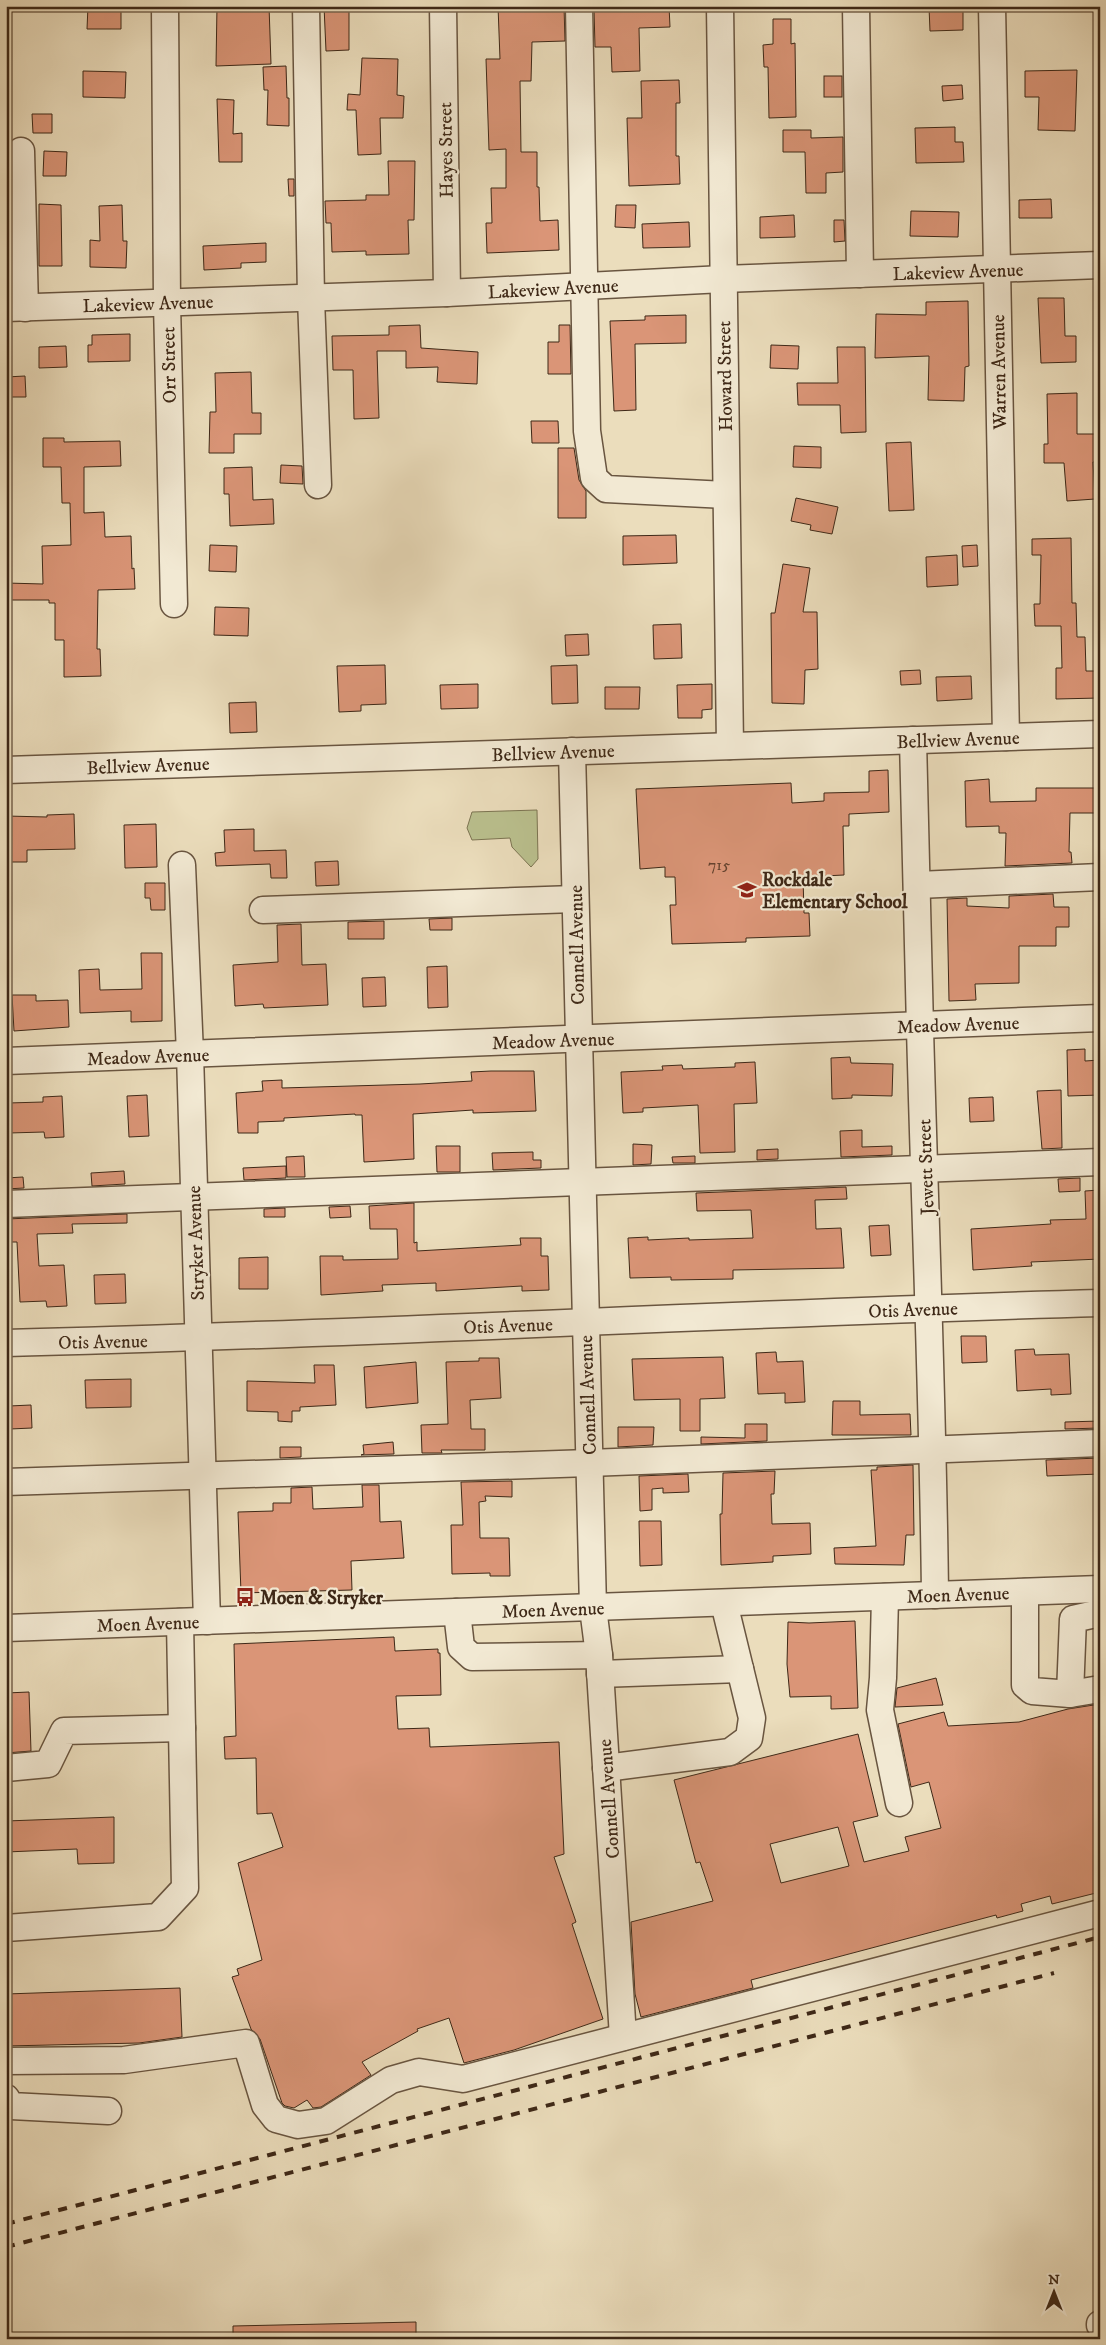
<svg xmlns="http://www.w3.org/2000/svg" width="1106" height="2345" viewBox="0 0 1106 2345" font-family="'IM FELL DW Pica',serif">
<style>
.green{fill:#bac08e;stroke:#7c7452}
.building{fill:#da9577;stroke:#3e2817;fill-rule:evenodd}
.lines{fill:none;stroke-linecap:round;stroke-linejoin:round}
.minor-casing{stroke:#695540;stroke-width:29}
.minor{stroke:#f2e9d3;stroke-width:26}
.rail{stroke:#3e2817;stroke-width:4;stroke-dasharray:9 9;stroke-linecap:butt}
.labels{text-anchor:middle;stroke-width:4.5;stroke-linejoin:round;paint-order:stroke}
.number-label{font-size:16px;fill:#65432f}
.street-label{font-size:19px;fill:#3e2817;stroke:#f2e9d3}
.poi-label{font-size:19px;font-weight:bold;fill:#3e2817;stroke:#f2e9d3;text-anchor:start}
</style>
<rect width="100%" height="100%" fill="#ebddbc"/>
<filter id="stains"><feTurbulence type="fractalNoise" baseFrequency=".004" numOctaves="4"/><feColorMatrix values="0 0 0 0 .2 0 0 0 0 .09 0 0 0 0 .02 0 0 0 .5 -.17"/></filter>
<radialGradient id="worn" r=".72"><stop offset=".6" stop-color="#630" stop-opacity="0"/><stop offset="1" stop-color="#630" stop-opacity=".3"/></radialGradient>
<path class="green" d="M537,810L538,859L531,867L512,847L510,838L472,840L467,828L472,812Z"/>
<g class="building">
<path d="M88,6H121V29H87Z"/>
<path d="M217,6H269L271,64L216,66Z"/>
<path d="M324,6H349V50L326,51Z"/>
<path d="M498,6H564L565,41L532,42L531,81H520L521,152H537V187H539L540,221L558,220L559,250L487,253L486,223H492L491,188H506V149L489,150L486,59H500Z"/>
<path d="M638,6H669L670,27L639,28L640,71L612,72L611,47H595L594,10L638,8Z"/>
<path d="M963,6V30L930,31L929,7Z"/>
<path d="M773,19H791V44L795,43L796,117L769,118L768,67H764L763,45L773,44Z"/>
<path d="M362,58L398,59L397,95L404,96L403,118H380L381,154L358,155L356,110H347L348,94L360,95Z"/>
<path d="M286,66L287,98H289V126L267,125L268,90H264L263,67Z"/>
<path d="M1077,70L1075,131L1038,130L1039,97H1025V71Z"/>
<path d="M83,71L126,72L125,98L83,97Z"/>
<rect x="824" y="76" width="18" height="21"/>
<path d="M679,80L680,103H676V156H679L680,184L629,186L627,118H642L641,81Z"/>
<path d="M962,85L963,99L943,101L942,86Z"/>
<path d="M217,99L234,100L233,134L242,133V162H219Z"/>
<path d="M32,114H52V133H33Z"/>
<path d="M955,127V142H963L964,162L916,163L915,128Z"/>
<path d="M783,130H811V138L843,137V172L826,173V193H806L805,152H783Z"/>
<path d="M44,151L67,152L66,176H43Z"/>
<path d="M388,161H415L414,220H408L409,254L366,255V251L332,252L331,223H326L325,201L366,200V195H389Z"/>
<path d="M288,179H294V196H289Z"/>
<path d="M1051,199L1052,218H1019V200Z"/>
<path d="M39,204L61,205L62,266H39Z"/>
<path d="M122,205L123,241H127L126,268L90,267V240L100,241L99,206Z"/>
<path d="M616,205H636L635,228L615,227Z"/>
<path d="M911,211L959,212L958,237L910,236Z"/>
<path d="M794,215L795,237L760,238V217Z"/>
<path d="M834,220H844L845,241L834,242Z"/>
<path d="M689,222L690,247L643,248L642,224Z"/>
<path d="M266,243V262L241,263V268L204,270L203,246Z"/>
<path d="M1038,298H1064L1065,336H1076V362L1041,363Z"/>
<path d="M968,301L969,366L965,367L964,401L928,400L929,356L875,358L876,314L926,315V302Z"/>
<path d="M686,315V343L635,344L636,410L614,411L610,321L645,320V316Z"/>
<path d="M420,325L421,348L478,352L477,384L437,382L438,367L406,368V351H377L379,418L354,419L353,370H333L332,336L389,335V326Z"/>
<path d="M559,325H570L571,374H548V342H559Z"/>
<path d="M130,334V361L88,362V345H92V335Z"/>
<path d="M771,345L799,346L798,369L770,368Z"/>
<path d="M66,346L67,367L39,368V347Z"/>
<path d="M837,347H865L866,432L841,433L840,405H798L797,383H838Z"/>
<path d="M251,372L252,413H261V434H234V453H209L210,412H216L215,373Z"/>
<path d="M25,376L26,397H6V377Z"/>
<path d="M1077,393V434H1098V462H1093L1095,499L1067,501L1064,463H1044V444H1048L1047,394Z"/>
<path d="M531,421H558L559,443H532Z"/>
<path d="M43,438H64V442L120,441L121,466L84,467V513L104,512L105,537L131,536L132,569L134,568L135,589L98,590L97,649H100L101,676L64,677V640H55V603H49V600H6V583L43,584L42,546L71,545L70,503H62L61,467H43Z"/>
<path d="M911,442L914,510L889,511L886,443Z"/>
<path d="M794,446L821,447V468L793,467Z"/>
<path d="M558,448H574L579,480L586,491V518H558Z"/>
<path d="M281,465L302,466L303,484L280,483Z"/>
<path d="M252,467L253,500L273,499L274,524L230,526L229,494H224V468Z"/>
<path d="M796,498L838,507L832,534L810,530L811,525L791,521Z"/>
<path d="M676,535L677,563L623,565V536Z"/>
<path d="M1071,538L1072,603H1076L1077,637H1085L1086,671H1100V698L1056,699V668H1062L1061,626H1035L1034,604H1040L1041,555H1032V539Z"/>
<path d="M210,545L237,546L236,572L209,571Z"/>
<path d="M977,545L978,566L963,567L962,546Z"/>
<path d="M957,555L958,585L927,587L926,557Z"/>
<path d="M783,564L810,568L803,612H817L818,669L805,670L804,704L772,703L771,613H775Z"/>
<path d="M215,607L249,608L248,636L214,635Z"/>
<path d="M681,624L682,658L654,659L653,625Z"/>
<path d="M588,634L589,655L566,656L565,635Z"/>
<path d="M385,665L386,704L361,705V711L339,712L337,666Z"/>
<path d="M577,665L578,703L552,704L551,666Z"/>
<path d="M920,670L921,684L901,685L900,671Z"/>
<path d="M971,676L972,699L937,701L936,677Z"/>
<path d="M478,684V708L441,709L440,685Z"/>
<path d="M712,684V709L702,710V718H678L677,685Z"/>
<path d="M605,687H640L639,709H605Z"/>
<path d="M256,702L257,732L230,733L229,703Z"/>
<path d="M888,770L889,812L849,814V826H843L844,875L803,877L804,913H809L810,936L746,938V942L672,944L670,905H676L675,877H665V867L640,869L636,789L791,783L792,803L824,801V793L869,792V771Z"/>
<path d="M989,779L990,802L1036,801V788H1100V813H1070L1069,852H1071L1072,863L1005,866L1006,833H999V826L966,827L965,781Z"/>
<path d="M74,814L75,849L27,850V862H6V816L47,817V815Z"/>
<path d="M156,824L157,867L125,868L124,825Z"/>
<path d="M254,829V851L286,850L287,878H271L270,864L216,866L215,853L225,852L224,830Z"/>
<path d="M338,861L339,885L316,886L315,862Z"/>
<path d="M145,883H165V910H151L150,898H145Z"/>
<path d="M1053,894L1054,907H1069V927H1056V946H1019V983L975,984L976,1000L949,1001L947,899L967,898V906L1009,908V896Z"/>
<path d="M452,918V930H430L429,919Z"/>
<path d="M384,921V939H348V922Z"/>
<path d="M301,924L302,965L326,964L328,1005L264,1008L263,1004L235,1006L233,965L278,962L277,925Z"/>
<path d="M141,953H162V1021L131,1022V1011L80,1013L79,970L99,969L100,990L142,989Z"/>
<path d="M447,966L448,1007L428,1008L427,967Z"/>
<path d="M385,977L386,1006L363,1007L362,978Z"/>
<path d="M12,995H36V1001L68,1000L69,1027L14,1031Z"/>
<path d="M1085,1049V1061L1100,1060V1095L1068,1096L1067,1050Z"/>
<path d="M850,1057L851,1063L893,1064L892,1096L852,1095V1098L832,1099L831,1058Z"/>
<path d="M755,1062L757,1103L734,1104L735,1152L700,1153L698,1105L643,1108V1112L623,1113L621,1072L663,1070L662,1066L682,1065L683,1069L735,1067V1063Z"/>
<path d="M491,1071H534L536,1111L473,1113V1110L413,1114L414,1159L364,1162L362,1115H355V1114L284,1118V1121L258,1122V1133H238L236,1093L263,1091L262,1081L282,1080V1088L420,1084L472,1081L471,1072Z"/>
<path d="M1061,1090L1062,1148L1042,1149L1037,1091Z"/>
<path d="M147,1095L149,1136L129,1137L127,1096Z"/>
<path d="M62,1096L64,1137L45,1138L44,1132L9,1133L8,1103L43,1102V1097Z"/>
<path d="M993,1097L994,1121L970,1122L969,1098Z"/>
<path d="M862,1130V1147L892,1146V1155L841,1157L840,1131Z"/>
<path d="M633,1144L652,1145L651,1164L633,1165Z"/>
<path d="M436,1146H460V1172H437Z"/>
<path d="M778,1149V1159L757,1160V1150Z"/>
<path d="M533,1152V1160H541V1168L493,1170L492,1153Z"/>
<path d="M304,1156L305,1177H287L286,1157Z"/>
<path d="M695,1156V1163H673L672,1157Z"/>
<path d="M286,1166V1178L244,1180L243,1168Z"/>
<path d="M124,1171L125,1184L92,1186L91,1173Z"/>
<path d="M23,1177L24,1188L6,1189V1178Z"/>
<path d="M1080,1178V1191L1059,1192L1058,1179Z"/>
<path d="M846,1187L847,1199L815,1200L816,1229L841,1228L844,1268L733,1270V1279L671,1280V1277L630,1278L628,1238L648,1237V1240L689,1238V1240L753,1238L751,1210L697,1211L696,1193Z"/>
<path d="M1100,1190V1259L1031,1262L1032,1266L973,1270L971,1229L1051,1224L1050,1220L1086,1219L1085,1191Z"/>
<path d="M414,1203V1243L417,1242V1251L521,1245L520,1238H541V1256H548L549,1290L522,1291V1286L436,1291V1283L382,1285L383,1291L321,1295L320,1256H343V1260L398,1259L397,1229H370L369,1206Z"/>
<path d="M350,1206L351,1217L330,1218L329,1207Z"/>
<path d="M285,1208V1217H264V1209Z"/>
<path d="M127,1214V1223L72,1224L73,1233L37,1234L39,1266L64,1265L67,1306L47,1307L46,1301L20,1302L17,1242H6V1219Z"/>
<path d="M889,1225L891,1255L871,1256L869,1226Z"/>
<path d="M268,1257V1289H239V1258Z"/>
<path d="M125,1274L126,1303L95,1304L94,1275Z"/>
<path d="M961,1336H986L987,1362L962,1363Z"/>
<path d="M1034,1349L1035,1355L1069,1354L1071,1394L1051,1395V1389L1017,1391L1015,1350Z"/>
<path d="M776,1352L777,1362L803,1361L805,1402L785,1403V1393L758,1394L756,1353Z"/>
<path d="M723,1357L725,1398L700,1399V1431H680V1399L634,1400L632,1359Z"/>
<path d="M479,1358H499L501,1398L470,1400L471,1429H485V1450H441L442,1453H422L421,1425L448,1424L446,1362L479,1361Z"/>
<path d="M416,1362L418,1403L366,1408L364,1367Z"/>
<path d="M314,1365H334L336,1405L300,1407V1411H292V1422L278,1421V1412L247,1411V1381L315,1383Z"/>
<path d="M131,1379V1407L86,1408L85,1380Z"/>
<path d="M833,1401H860V1415L910,1414L911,1435H832Z"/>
<path d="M31,1405L32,1428L10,1429L9,1406Z"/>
<path d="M1100,1421V1428L1065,1429V1422Z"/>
<path d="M745,1424H767V1441L701,1444V1437L745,1438Z"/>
<path d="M618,1427H654L653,1445L618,1447Z"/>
<path d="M393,1442L394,1454L361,1455L364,1454L363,1445Z"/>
<path d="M280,1447H301V1457L280,1458Z"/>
<path d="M1100,1458V1474L1047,1476L1046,1460Z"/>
<path d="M913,1465L914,1535H906L904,1565L835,1564L834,1548L876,1546L871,1470H877V1467Z"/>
<path d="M775,1471L774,1494H771L772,1524L810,1523L811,1554L773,1556V1562L721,1565L720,1514H722L723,1473Z"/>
<path d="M688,1474L689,1492L663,1493V1488L652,1489V1510L640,1511L639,1476Z"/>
<path d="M512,1481V1497L485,1496L486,1501L479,1502L480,1538H509L510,1576H490V1573L452,1574L451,1525H463L461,1482Z"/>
<path d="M362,1485H379L380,1522L401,1521L404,1558L351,1561L352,1590L241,1593L238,1512L273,1511V1503H291V1488L312,1487L313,1509L363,1507Z"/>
<path d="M639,1521H661L662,1565L640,1566Z"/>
<path d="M855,1621L858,1708L831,1709V1696L790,1697L787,1664L788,1622L809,1623Z"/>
<path d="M394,1637L395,1651L438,1649V1653H440L441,1695L396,1696L398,1729L429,1728L430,1747L559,1742L564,1854L554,1857L576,1922L572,1924L603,2019L514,2050L464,2063L449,2018L417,2029L418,2031L362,2062L371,2075L321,2107L313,2108L307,2100L294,2108L285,2106L282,2103L260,2039L251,2029L232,1977L239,1975L237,1969L262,1960L238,1863L283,1847L272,1813L257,1814L256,1758L225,1759L224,1737L236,1736L234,1644Z"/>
<path d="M936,1678L943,1705L895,1707L897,1688Z"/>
<path d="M29,1692L31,1751L6,1753V1693Z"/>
<path d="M1100,1704V1892L1052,1904L1050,1896L1021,1904L1023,1911L997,1918L996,1915L751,1980L753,1988L641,2017L635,1994L631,1922L713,1901L700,1862L696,1863L674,1780L858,1734L878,1816L853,1822L864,1862L909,1851L905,1837L941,1828L929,1782L911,1787L898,1724L944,1712L948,1726L1019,1722L1068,1709ZM838,1827L849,1866L781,1883L770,1844Z"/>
<path d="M114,1817V1863L78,1864L77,1849L6,1852V1821Z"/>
<path d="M180,1988L182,2037L139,2043L6,2046V1994Z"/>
<path d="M416,2322V2339H233V2326Z"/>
</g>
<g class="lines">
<g class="minor-casing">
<g id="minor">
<path d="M165,6L167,303L174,604"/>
<path d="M306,6L311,298L318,485"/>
<path d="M443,6L447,293"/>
<path d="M579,6L587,431L594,478L606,489L726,495"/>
<path d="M720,6L730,746"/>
<path d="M856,6L860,274"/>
<path d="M992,6L1006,737"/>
<path d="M21,151L25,308"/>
<path d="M6,308L447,293L723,279L1100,265"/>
<path d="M913,740C916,836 917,932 920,1028C925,1217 933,1406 935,1595"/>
<path d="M572,751L593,1608L599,1655L623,2037"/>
<path d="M6,770L1100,734"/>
<path d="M182,865L190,1054L207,1621"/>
<path d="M918,885L1100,877"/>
<path d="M263,910L575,899"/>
<path d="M6,1061L1100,1018"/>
<path d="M6,1204L1100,1162"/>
<path d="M6,1343C371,1334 735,1313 1100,1303"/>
<path d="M6,1482L589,1463L1100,1443"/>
<path d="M1025,1592V1685L1032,1691L1070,1694L1073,1619L1100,1613"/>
<path d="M885,1597L883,1678L880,1710L899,1803"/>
<path d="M457,1612L461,1647L472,1657L599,1655"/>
<path d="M6,1628L1100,1589"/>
<path d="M600,1674L740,1669"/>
<path d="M1070,1694L1100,1689"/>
<path d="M6,1768L48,1764L64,1731L182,1728"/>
<path d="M606,1768L730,1752L749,1738L752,1718L724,1603"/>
<path d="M6,1928L158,1917L185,1888L180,1622"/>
<path d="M6,2061L124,2060L246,2043L265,2105L276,2119L298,2125L326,2121L391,2080L419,2072L463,2079L1100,1913"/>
<path d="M6,2098L11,2106L108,2111"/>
<path d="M1100,2324V2325"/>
</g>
</g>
<use href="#minor" class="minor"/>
<g class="rail">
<path d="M1095,1949L1100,1948"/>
<path d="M6,2224L1100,1937"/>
<path d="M6,2247L1054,1973"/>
</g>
</g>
<defs>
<g id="school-bare" transform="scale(1.5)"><path d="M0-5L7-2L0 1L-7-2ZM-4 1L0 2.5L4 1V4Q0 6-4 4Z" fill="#8f2418" stroke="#f2e9d3" stroke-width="2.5" paint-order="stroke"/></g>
<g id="bus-bare" transform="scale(1.5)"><path d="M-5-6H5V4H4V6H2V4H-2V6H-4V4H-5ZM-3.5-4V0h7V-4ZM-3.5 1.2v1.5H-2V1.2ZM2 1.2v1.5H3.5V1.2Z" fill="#8f2418" stroke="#f2e9d3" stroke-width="2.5" paint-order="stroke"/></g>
</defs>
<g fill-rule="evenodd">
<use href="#school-bare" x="747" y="890"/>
<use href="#bus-bare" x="245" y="1597"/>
</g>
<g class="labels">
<g class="number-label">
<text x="719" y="870">715</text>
</g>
<g class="street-label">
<text transform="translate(445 150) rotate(-91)" y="7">Hayes Street</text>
<text transform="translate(958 271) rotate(-2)" y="7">Lakeview Avenue</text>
<text transform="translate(553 288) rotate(-3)" y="7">Lakeview Avenue</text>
<text transform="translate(148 303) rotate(-2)" y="7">Lakeview Avenue</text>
<text transform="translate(168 365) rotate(-91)" y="7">Orr Street</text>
<text transform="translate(998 372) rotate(-91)" y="7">Warren Avenue</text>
<text transform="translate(724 376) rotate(-91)" y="7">Howard Street</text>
<text transform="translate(958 739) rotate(-2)" y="7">Bellview Avenue</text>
<text transform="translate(553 752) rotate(-2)" y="7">Bellview Avenue</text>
<text transform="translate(148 765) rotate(-2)" y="7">Bellview Avenue</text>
<text transform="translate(576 945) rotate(-91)" y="7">Connell Avenue</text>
<text transform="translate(958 1024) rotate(-2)" y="7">Meadow Avenue</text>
<text transform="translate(553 1040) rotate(-2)" y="7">Meadow Avenue</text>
<text transform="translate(148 1056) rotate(-2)" y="7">Meadow Avenue</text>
<text transform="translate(925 1167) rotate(-92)" y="7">Jewett Street</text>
<text transform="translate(195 1243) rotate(-92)" y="7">Stryker Avenue</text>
<text transform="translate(913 1309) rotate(-2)" y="7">Otis Avenue</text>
<text transform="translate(508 1325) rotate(-2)" y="7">Otis Avenue</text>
<text transform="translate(103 1341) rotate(-1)" y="7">Otis Avenue</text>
<text transform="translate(587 1395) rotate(-92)" y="7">Connell Avenue</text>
<text transform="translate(958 1594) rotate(-2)" y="7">Moen Avenue</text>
<text transform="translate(553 1609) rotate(-2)" y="7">Moen Avenue</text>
<text transform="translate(148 1623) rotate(-2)" y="7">Moen Avenue</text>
<text transform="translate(608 1799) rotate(-94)" y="7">Connell Avenue</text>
</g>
<g class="poi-label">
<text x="762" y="886">Rockdale<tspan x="762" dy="22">Elementary School</tspan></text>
<text x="260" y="1604">Moen &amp; Stryker</text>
</g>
</g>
<rect width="1106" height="2345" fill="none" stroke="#ebddbc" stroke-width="25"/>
<rect x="8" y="8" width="1091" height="2330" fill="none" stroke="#3e2817" stroke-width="2.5"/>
<rect x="12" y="12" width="1081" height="2320" fill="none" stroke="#3e2817"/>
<g transform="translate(1054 2292)" stroke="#f2e9d3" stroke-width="4" paint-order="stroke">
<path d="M0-4L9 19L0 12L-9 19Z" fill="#3e2817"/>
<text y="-8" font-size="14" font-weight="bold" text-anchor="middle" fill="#3e2817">N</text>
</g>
<rect width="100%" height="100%" filter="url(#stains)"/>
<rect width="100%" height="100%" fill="url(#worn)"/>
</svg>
